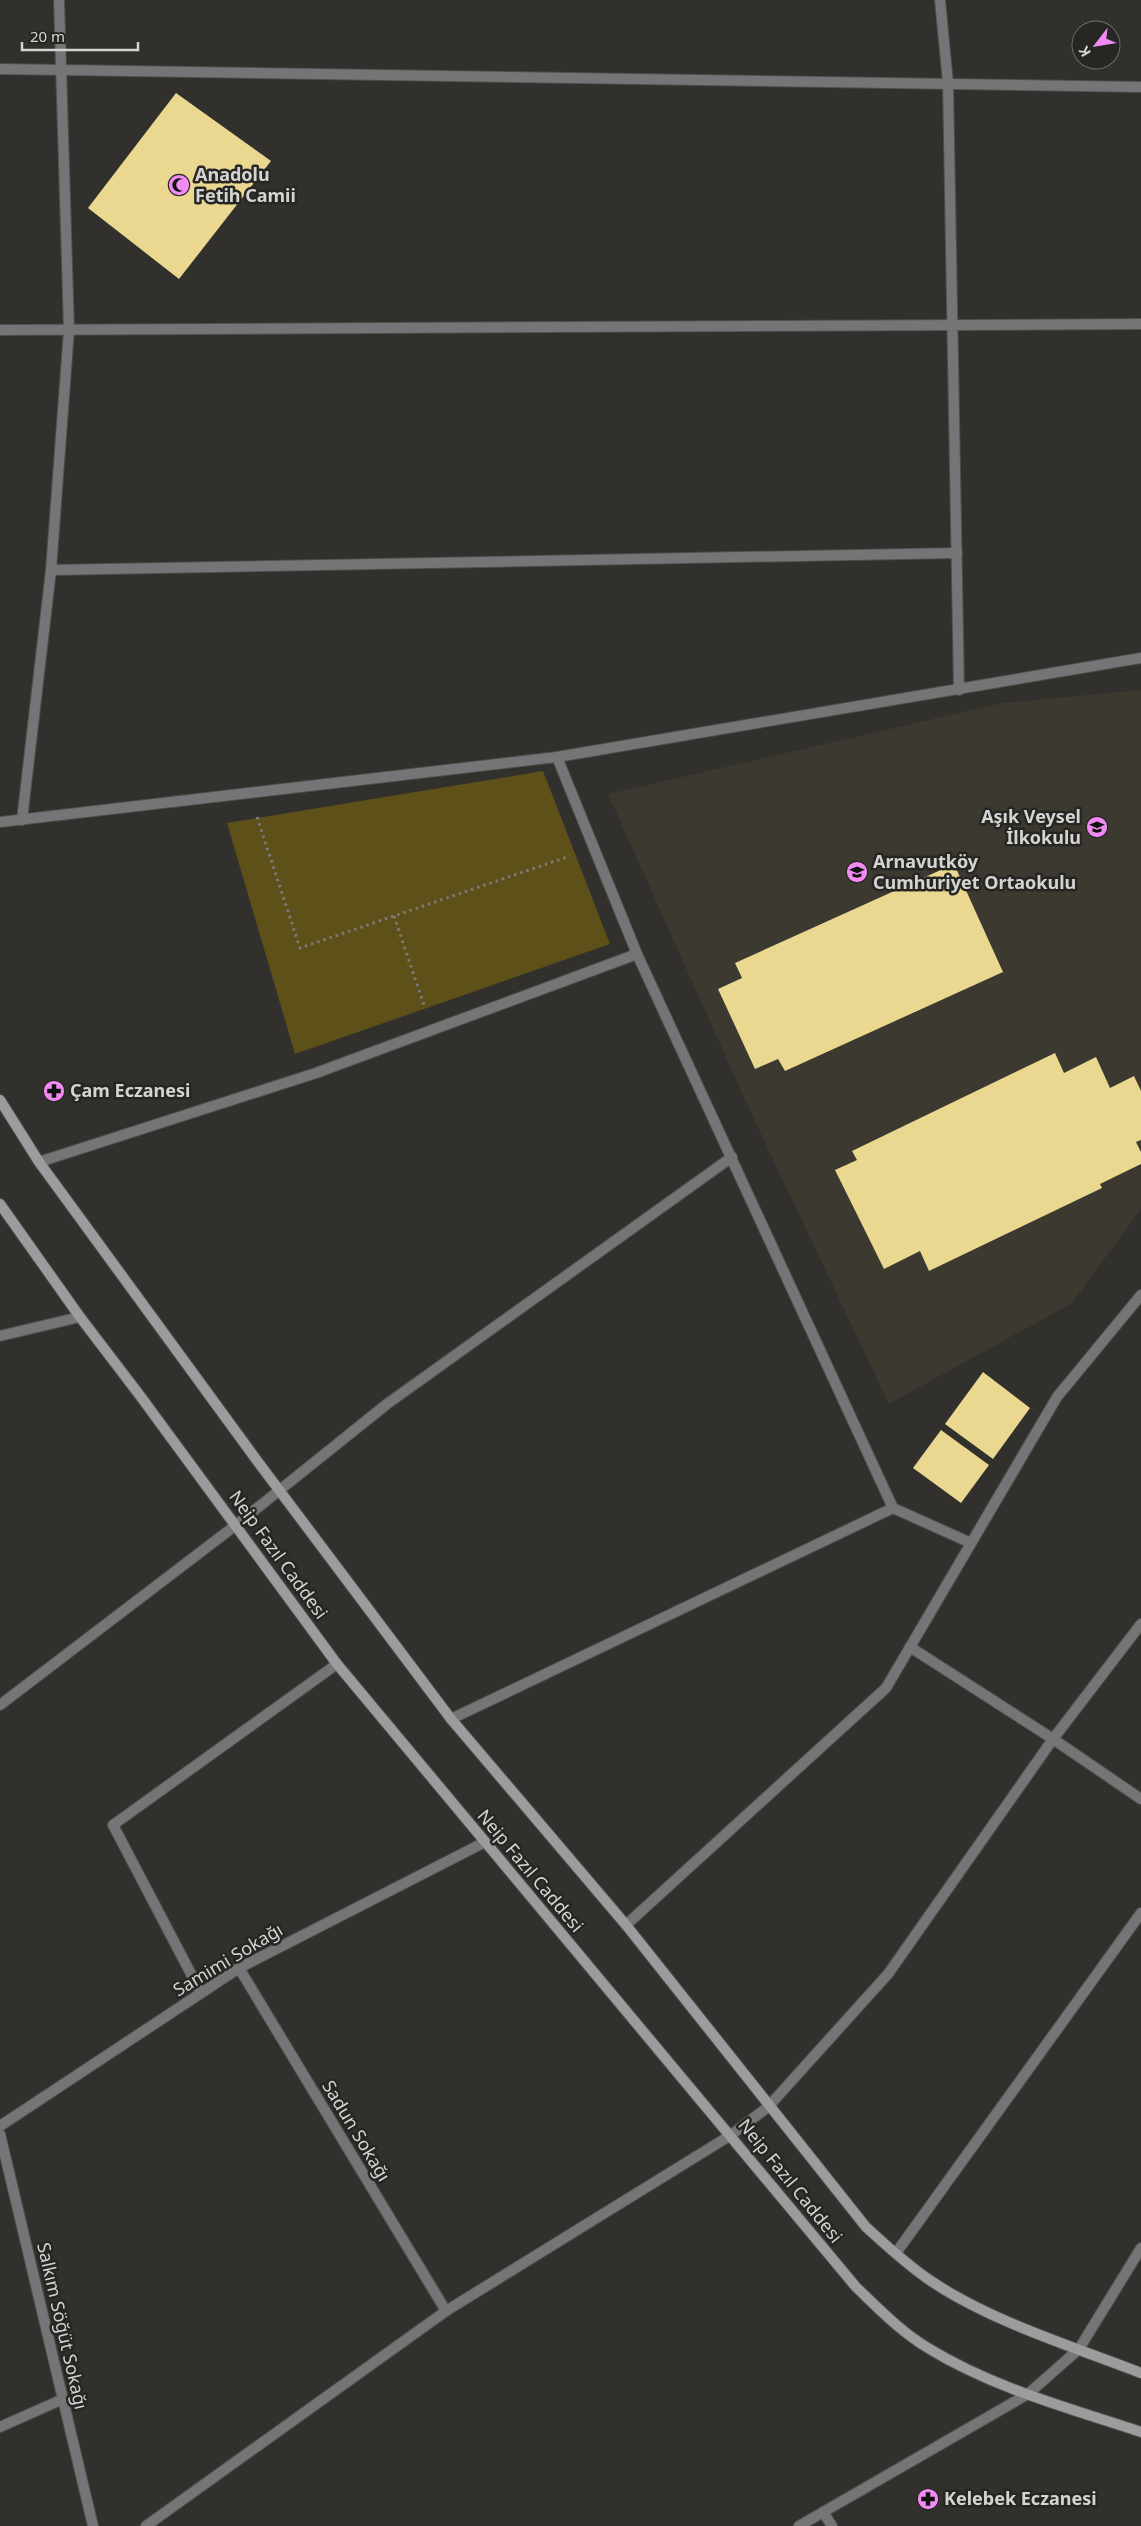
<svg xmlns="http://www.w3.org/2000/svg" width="1141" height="2526" viewBox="0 0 1141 2526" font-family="'Noto Sans',sans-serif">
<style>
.built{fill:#3b3930}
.green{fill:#5e5019}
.building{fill:#ead790}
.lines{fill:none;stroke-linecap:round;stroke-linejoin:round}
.minor-casing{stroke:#4e4e4b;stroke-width:12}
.tertiary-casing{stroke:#4e4e4b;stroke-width:12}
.secondary-casing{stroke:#4e4e4b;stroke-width:12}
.path{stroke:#7a7a77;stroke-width:3;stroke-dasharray:2.5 4;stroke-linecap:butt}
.minor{stroke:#767476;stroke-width:10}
.tertiary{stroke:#767476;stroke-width:10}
.secondary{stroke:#9d9b9d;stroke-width:10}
.labels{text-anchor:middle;stroke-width:5;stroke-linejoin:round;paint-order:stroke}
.poi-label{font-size:18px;font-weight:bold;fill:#d4d4d2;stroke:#272623;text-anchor:start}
.street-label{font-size:18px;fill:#d4d4d2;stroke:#272623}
</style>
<rect width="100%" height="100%" fill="#31302d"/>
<path class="built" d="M1141,690V1209L1072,1303L889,1404L751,1113L608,794L1002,703Z"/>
<path class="green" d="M543,771L610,944L295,1054L227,823Z"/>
<g class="building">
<path d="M176,93L271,161L179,279L88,208Z"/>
<path d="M954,864L1003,972L785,1071L778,1059L755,1069L718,989L742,978L735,963Z"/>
<path d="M1055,1053L1064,1073L1096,1057L1110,1088L1134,1076L1141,1091V1140L1136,1142L1141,1152V1164L1100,1184L1102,1188L929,1271L920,1251L884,1269L835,1170L857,1160L852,1151Z"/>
<path d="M983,1372L1030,1408L993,1459L945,1424Z"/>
<path d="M941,1430L989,1465L961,1503L913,1468Z"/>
</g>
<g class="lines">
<g class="minor-casing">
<g id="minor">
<path d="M940,0L948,83L959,690"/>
<path d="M0,69L1141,87"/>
<path d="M0,330L1141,324"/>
<path d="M51,570L957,553"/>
<path d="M557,757L637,954L893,1508L971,1543"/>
<path d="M22,820L51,570L69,330L59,0"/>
<path d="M0,822L557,757L1141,658"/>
<path d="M39,1162L316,1073L637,954"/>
<path d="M910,1647L1053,1739L1141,1799"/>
<path d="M0,1705L236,1525L387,1404L732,1157"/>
<path d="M451,1719L893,1508"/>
<path d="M626,1925L886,1688L1057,1397L1141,1295"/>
<path d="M239,1968L446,2311"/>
<path d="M201,1993L113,1825L337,1664"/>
<path d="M0,2126L239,1968L485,1842"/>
<path d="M0,2134L93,2526"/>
<path d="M896,2253L1141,1913"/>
<path d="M0,2427L63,2399"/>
<path d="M823,2512L832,2526"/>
<path d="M146,2526L446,2311L731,2135L768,2107L888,1974L1053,1739L1141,1624"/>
<path d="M799,2526L1028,2394L1079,2349L1141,2248"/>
</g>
</g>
<g class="tertiary-casing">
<path id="tertiary" d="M0,1336L80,1317"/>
</g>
<g class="secondary-casing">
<g id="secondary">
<path d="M0,1100L39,1162L258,1462L451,1719L626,1925L866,2227C887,2246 907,2265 931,2281C990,2321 1074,2347 1141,2373"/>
<path d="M0,1204L80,1317L141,1397L337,1664L856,2287C878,2308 901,2332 928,2348C993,2388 1069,2408 1141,2432"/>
</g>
</g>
<g class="path">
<path d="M257,817L300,948L570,856"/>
<path d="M394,916L424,1005"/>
</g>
<use href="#minor" class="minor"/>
<use href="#tertiary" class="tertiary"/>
<use href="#secondary" class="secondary"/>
</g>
<defs>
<g id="mosque-disc" transform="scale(1.125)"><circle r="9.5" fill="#f28af3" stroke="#272623"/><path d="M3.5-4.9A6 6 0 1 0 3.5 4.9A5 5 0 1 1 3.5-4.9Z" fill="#111"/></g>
<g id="school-disc" transform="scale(1.125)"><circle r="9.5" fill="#f28af3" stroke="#272623"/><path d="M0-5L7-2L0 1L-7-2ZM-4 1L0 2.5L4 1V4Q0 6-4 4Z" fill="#111"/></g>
<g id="pharmacy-disc" transform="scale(1.125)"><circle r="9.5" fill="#f28af3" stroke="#272623"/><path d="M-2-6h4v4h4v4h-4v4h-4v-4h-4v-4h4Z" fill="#111"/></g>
</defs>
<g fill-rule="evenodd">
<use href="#mosque-disc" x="179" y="185"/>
<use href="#school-disc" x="1097" y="827"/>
<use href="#school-disc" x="857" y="872"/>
<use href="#pharmacy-disc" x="54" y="1091"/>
<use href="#pharmacy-disc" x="928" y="2499"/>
</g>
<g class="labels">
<g class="poi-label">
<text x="195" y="181">Anadolu<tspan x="195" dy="21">Fetih Camii</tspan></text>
<text x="1081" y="823" text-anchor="end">Aşık Veysel<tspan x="1081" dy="21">İlkokulu</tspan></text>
<text x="873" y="868">Arnavutköy<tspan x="873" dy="21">Cumhuriyet Ortaokulu</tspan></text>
<text x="70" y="1097">Çam Eczanesi</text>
<text x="944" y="2505">Kelebek Eczanesi</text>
</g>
<g class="street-label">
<text transform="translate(278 1555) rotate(54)" y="6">Neip Fazıl Caddesi</text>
<text transform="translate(530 1871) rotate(50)" y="6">Neip Fazıl Caddesi</text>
<text transform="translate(228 1960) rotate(-31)" y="6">Samimi Sokağı</text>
<text transform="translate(356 2131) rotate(59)" y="6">Sadun Sokağı</text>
<text transform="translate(790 2181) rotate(51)" y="6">Neip Fazıl Caddesi</text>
<text transform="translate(62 2326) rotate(77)" y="6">Salkım Söğüt Sokağı</text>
</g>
</g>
<g transform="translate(1096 45) rotate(239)"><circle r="24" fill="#272623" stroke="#6c6c69"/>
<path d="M0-4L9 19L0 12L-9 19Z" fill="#f28af3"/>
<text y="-8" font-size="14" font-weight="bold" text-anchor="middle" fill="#d4d4d2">K</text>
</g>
<path d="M22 42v8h116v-8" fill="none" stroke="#d4d4d2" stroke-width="2.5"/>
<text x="30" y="42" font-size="15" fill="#d4d4d2" stroke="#272623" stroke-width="4" paint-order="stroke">20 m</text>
</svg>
